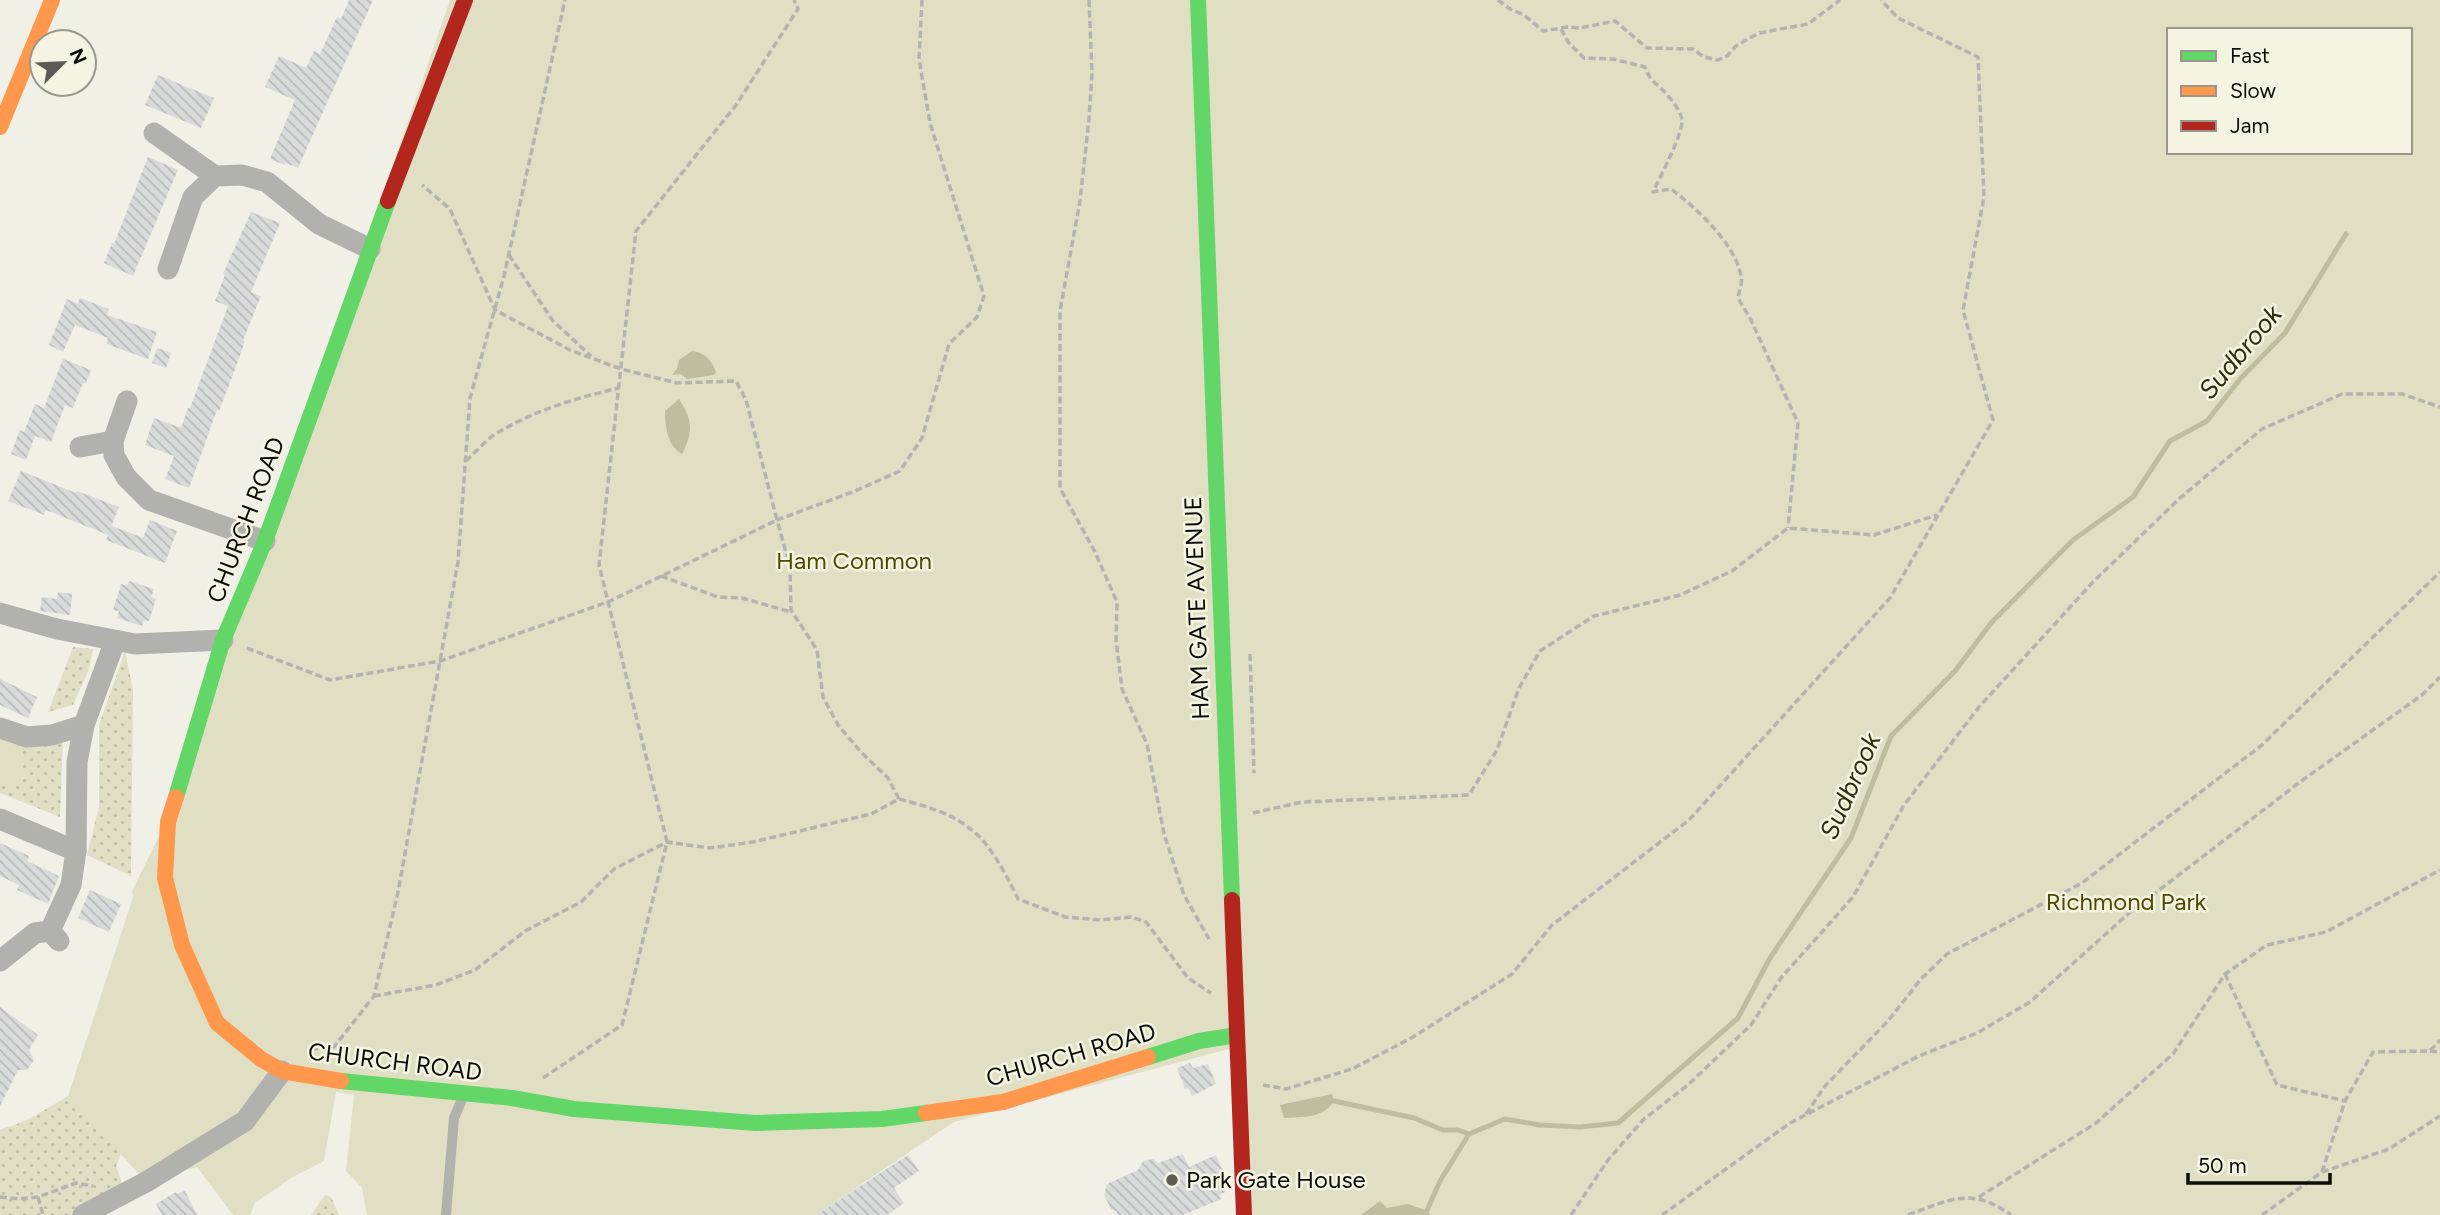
<svg xmlns="http://www.w3.org/2000/svg" width="2440" height="1215" viewBox="0 0 2440 1215" font-family="Figtree,sans-serif">
<style>
.grass{fill:url(#grass-dots)}
.green{fill:#e0dfc4;fill-rule:evenodd}
.water{fill:#bfbd9f}
.lines{fill:none;stroke-linecap:round;stroke-linejoin:round}
.stream{stroke:#bfbd9f;stroke-width:5}
.building{fill:url(#building-back-hatch)}
.path{stroke:#b4b4af;stroke-width:3.5;stroke-dasharray:7 3.5;stroke-linecap:butt}
.lane{stroke:#b1b1ad;stroke-width:10}
.street{stroke:#b1b1ad;stroke-width:21}
.fast{stroke:#63d668;stroke-width:16}
.slow{stroke:#ff974d;stroke-width:16}
.jam{stroke:#b3261e;stroke-width:16}
.poi-dot{fill:#5c5c55;stroke:#f5f4e3;stroke-width:2.5}
.labels{text-anchor:middle;stroke-width:5;stroke-linejoin:round;paint-order:stroke}
.street-label{font-size:24px;fill:#0c0c07;stroke:#f5f4e3}
.park-label{font-size:24px;fill:#4f4a00;stroke:#f5f4e3}
.poi-label{font-size:24px;fill:#0c0c07;stroke:#f5f4e3;text-anchor:start}
.water-label{font-size:26px;font-style:italic;fill:#302d0b;stroke:#f5f4e3}
</style>
<defs>
<pattern id="grass-dots" width="8" height="8" patternUnits="userSpaceOnUse" patternTransform="scale(1.75)"><rect width="8" height="8" fill="#e0dfc4"/><path d="M2 2h.1M6 6h.1" fill="none" stroke="#bfbea7" stroke-width="1.8" stroke-linecap="round"/></pattern>
<pattern id="building-back-hatch" width="6" height="6" patternUnits="userSpaceOnUse" patternTransform="scale(1.75)"><rect width="6" height="6" fill="#d8dbd9"/><path d="M-1 5l2 2M0 0l6 6M5-1l2 2" fill="none" stroke="#b8bbb9"/></pattern>
</defs>
<rect width="100%" height="100%" fill="#f1f0e7"/>
<g class="grass">
<path d="M73,647L93,649L89,669L73,705L48,712Z"/>
<path d="M125,651L133,690L131,876L87,855L99,806V725Z"/>
<path d="M0,733L63,737L60,817L0,793Z"/>
<path d="M68,1096L123,1149L116,1166L123,1186L74,1215H0V1129C26,1124 45,1109 68,1096Z"/>
<path d="M325,1195L331,1197L339,1215H311Z"/>
</g>
<g class="green">
<path d="M450,0H2440V1215H1251L1244,1045L954,1122L816,1215H367L362,1188L346,1171L354,1095L336,1092L324,1161L291,1178L255,1203L250,1215H233L197,1167L146,1182L68,1096L133,897L132,891L162,830ZM2169,30H2410V152H2169Z"/>
<path d="M0,738L19,746L22,777L7,786L0,781Z"/>
</g>
<g class="water">
<path d="M692,351C705,352 712,361 716,372L714,375L687,379L681,374L672,375L677,369L679,360Z"/>
<path d="M679,399C692,419 694,431 682,454C667,446 665,426 665,411Z"/>
<path d="M1332,1094L1334,1101C1324,1118 1302,1117 1284,1118L1280,1105Z"/>
<path d="M1380,1201L1387,1208L1408,1204L1428,1211L1430,1215H1361Z"/>
</g>
<g class="lines">
<g class="stream">
<path d="M1334,1101L1414,1118L1443,1130H1458L1469,1134"/>
<path d="M1425,1215L1440,1181L1469,1134L1505,1119L1540,1125L1580,1127L1618,1123L1738,1018L1770,958L1851,838L1891,736L1955,671L1991,623L2073,540L2133,497L2170,441L2207,421L2240,379L2285,333L2346,234"/>
</g>
</g>
<g class="building">
<path d="M349,0H373L298,168L286,163L285,165L270,159L295,100L265,87L279,56L306,68L314,51L320,54L337,17L341,19Z"/>
<path d="M158,75L214,98L201,128L145,105Z"/>
<path d="M148,157L178,170L133,276L104,263L112,243L114,244Z"/>
<path d="M251,212L280,223L251,292L261,296L243,340L245,341L231,380L219,411L217,410L189,488L165,479L174,456L145,445L154,418L181,428L188,408H190L228,306L215,301L225,275L223,274Z"/>
<path d="M80,298L109,309L107,315L157,332L148,359L106,344L108,338L75,325L63,352L49,345L67,299L78,304Z"/>
<path d="M157,348L171,353L166,368L152,363Z"/>
<path d="M63,359L91,370L86,383H83L73,408L65,405L51,442L35,436L26,460L11,454L20,430L24,432L35,404L44,408Z"/>
<path d="M21,471L76,493L77,491L119,507L111,527L112,526L143,538L150,520L177,531L165,563L106,540L108,535L46,510L44,515L8,501Z"/>
<path d="M129,581L154,589L151,597L156,599L149,621L144,620L142,626L117,618L119,611L113,610L121,584L127,586Z"/>
<path d="M58,592L72,594L70,615L40,611L42,597L57,599Z"/>
<path d="M0,679L37,697L28,718L0,705Z"/>
<path d="M0,843L29,856L27,861L59,876L48,904L17,890L19,885L0,876Z"/>
<path d="M90,890L121,904L109,932L78,918Z"/>
<path d="M0,1007L38,1035L29,1050L34,1060L27,1070H18L0,1106Z"/>
<path d="M1190,1063L1193,1068L1208,1064L1216,1084L1192,1096L1188,1088L1185,1089L1177,1068Z"/>
<path d="M1183,1154L1189,1167L1216,1155L1224,1174L1225,1192L1219,1195L1221,1199L1183,1215H1118L1116,1211L1111,1209L1104,1195L1107,1184L1138,1170L1143,1161L1153,1159L1158,1163Z"/>
<path d="M908,1155L919,1171L894,1188L904,1203L887,1215H816Z"/>
<path d="M185,1191L197,1215H162L156,1204L176,1192L177,1194Z"/>
</g>
<g class="lines">
<g class="path">
<path d="M1089,0L1092,74L1089,119L1080,201L1060,311V488L1095,552L1117,602L1116,640L1122,689L1147,744L1164,834L1184,895L1209,939"/>
<path d="M1498,0L1510,9L1524,15L1543,31L1568,27L1580,28L1615,21L1647,48L1693,49L1704,57L1718,60L1727,56L1736,46L1748,39L1759,33L1808,24L1840,0"/>
<path d="M1561,29L1568,42L1584,58L1613,59L1645,67C1651,84 1658,83 1668,96C1673,101 1681,112 1682,120C1683,134 1660,177 1653,192L1671,189C1696,208 1735,243 1741,276C1743,282 1739,291 1738,298L1751,320L1798,423L1788,528"/>
<path d="M509,255L553,321L591,356"/>
<path d="M466,461C475,453 484,442 494,435C532,411 576,398 619,388"/>
<path d="M661,576L718,597L742,598L791,612"/>
<path d="M247,648L330,680L440,661L608,602L777,520L746,400L736,381L677,383L621,369L570,350L495,310L450,209L422,185"/>
<path d="M1250,654L1254,773"/>
<path d="M899,799L888,778L861,752L838,725L823,697L817,650L791,610L790,567L777,520L855,491L900,471L922,438L949,344L977,317L984,296L930,123L919,59L922,0"/>
<path d="M1253,813L1302,802L1469,795L1497,750L1519,688L1540,651L1594,616L1680,595L1732,571L1788,528L1874,535L1937,515"/>
<path d="M2225,974L2277,1085L2345,1101"/>
<path d="M374,996L436,985L475,970L525,931L581,902L614,869L667,842L710,848L753,842L871,814L899,799C925,806 952,813 973,831C991,845 1008,878 1018,899L1065,917L1100,920L1131,917L1146,922L1188,978L1211,993"/>
<path d="M311,1049L334,1047L374,996L398,892L458,562L470,398L504,276L565,0"/>
<path d="M2430,1051L2440,1052"/>
<path d="M543,1078L622,1025L667,842L599,565L636,231L736,105L798,9L794,0"/>
<path d="M1263,1085L1286,1089L1352,1069L1413,1037L1512,974L1552,925L1689,820L1890,598L1993,420L1963,310L1984,197L1978,57L1898,18L1881,0"/>
<path d="M1806,1114L1825,1086L1888,1021L1921,979L1947,954L2082,883L2262,745L2440,572"/>
<path d="M2322,1172L2389,1149L2440,1116"/>
<path d="M0,1197L19,1199L38,1197L76,1183L93,1186"/>
<path d="M38,1197L43,1215"/>
<path d="M1979,1197L2096,1123L2173,1054L2225,974L2267,945L2326,932L2440,870"/>
<path d="M1571,1215L1608,1160L1643,1120L1689,1084L1751,1025L1781,978L1853,897L1904,805L1979,707L2093,582L2180,498L2262,429L2342,394H2402L2440,407"/>
<path d="M1662,1215L1790,1123L1919,1056L1977,1033L2030,1002L2128,914L2300,782L2422,695L2440,677"/>
<path d="M1908,1215C1949,1200 1971,1186 2011,1215"/>
<path d="M2262,1215L2322,1172L2345,1101L2373,1052L2430,1051L2440,1040"/>
</g>
<path class="lane" d="M446,1215L454,1118L463,1097"/>
<g class="street">
<path d="M154,133L215,176"/>
<path d="M168,269L193,197L215,176L242,175L267,182L319,224L370,249"/>
<path d="M127,401L113,441L114,455L126,477L149,500L265,541"/>
<path d="M80,447L113,441"/>
<path d="M0,613L57,629L135,644L223,640"/>
<path d="M0,728L27,737L52,735L84,725"/>
<path d="M0,819L76,851"/>
<path d="M59,941L50,931L71,885L76,851L77,762L84,725L115,641"/>
<path d="M0,961L35,933L50,931"/>
<path d="M83,1215L146,1182L245,1121L282,1071"/>
</g>
<g class="fast">
<path d="M1198,0L1232,900"/>
<path d="M176,797L223,640L265,541L388,201"/>
<path d="M1148,1057L1199,1041L1237,1035"/>
<path d="M341,1081L512,1098L574,1109L755,1123L882,1119L926,1113"/>
</g>
<g class="slow">
<path d="M0,127L52,0"/>
<path d="M176,797L168,822L165,878L182,945L217,1023L261,1059L282,1071L341,1081"/>
<path d="M926,1113L1003,1102L1148,1057"/>
</g>
<g class="jam">
<path d="M388,201L465,0"/>
<path d="M1232,900L1244,1215"/>
</g>
</g>
<circle class="poi-dot" cx="1172" cy="1180" r="7"/>
<g class="labels">
<g class="street-label">
<text transform="translate(246 520) rotate(-69)" y="8">CHURCH ROAD</text>
<text transform="translate(1197 608) rotate(-92)" y="8">HAM GATE AVENUE</text>
<text transform="translate(1071 1055) rotate(-16)" y="8">CHURCH ROAD</text>
<text transform="translate(395 1062) rotate(7)" y="8">CHURCH ROAD</text>
</g>
<g class="park-label">
<text x="854" y="569">Ham Common</text>
<text x="2126" y="910">Richmond Park</text>
</g>
<g class="poi-label">
<text x="1186" y="1188">Park Gate House</text>
</g>
<g class="water-label">
<text transform="translate(2240 352) rotate(-50)" y="9">Sudbrook</text>
<text transform="translate(1850 786) rotate(-66)" y="9">Sudbrook</text>
</g>
</g>
<rect x="2167" y="28" width="245" height="126" fill="#f5f4e3" stroke="#98978b" stroke-width="2"/>
<rect x="2181" y="51" width="35" height="10" fill="#63d668" stroke="#98978b" stroke-width="2"/>
<text x="2230" y="63" font-size="21" fill="#0c0c07">Fast</text>
<rect x="2181" y="86" width="35" height="10" fill="#ff974d" stroke="#98978b" stroke-width="2"/>
<text x="2230" y="98" font-size="21" fill="#0c0c07">Slow</text>
<rect x="2181" y="121" width="35" height="10" fill="#b3261e" stroke="#98978b" stroke-width="2"/>
<text x="2230" y="133" font-size="21" fill="#0c0c07">Jam</text>
<g transform="translate(63 63) rotate(66)"><circle r="33" fill="#f5f4e3" stroke="#98978b" stroke-width="2"/>
<path d="M0-5L12 26L0 18L-12 26Z" fill="#5c5c55"/>
<text y="-10" font-size="19" font-weight="bold" text-anchor="middle" fill="#0c0c07">N</text>
</g>
<path d="M2188 1173v10h142v-10" fill="none" stroke="#0c0c07" stroke-width="3.5"/>
<text x="2198" y="1173" font-size="21" fill="#0c0c07" stroke="#f5f4e3" stroke-width="5" paint-order="stroke">50 m</text>
</svg>
